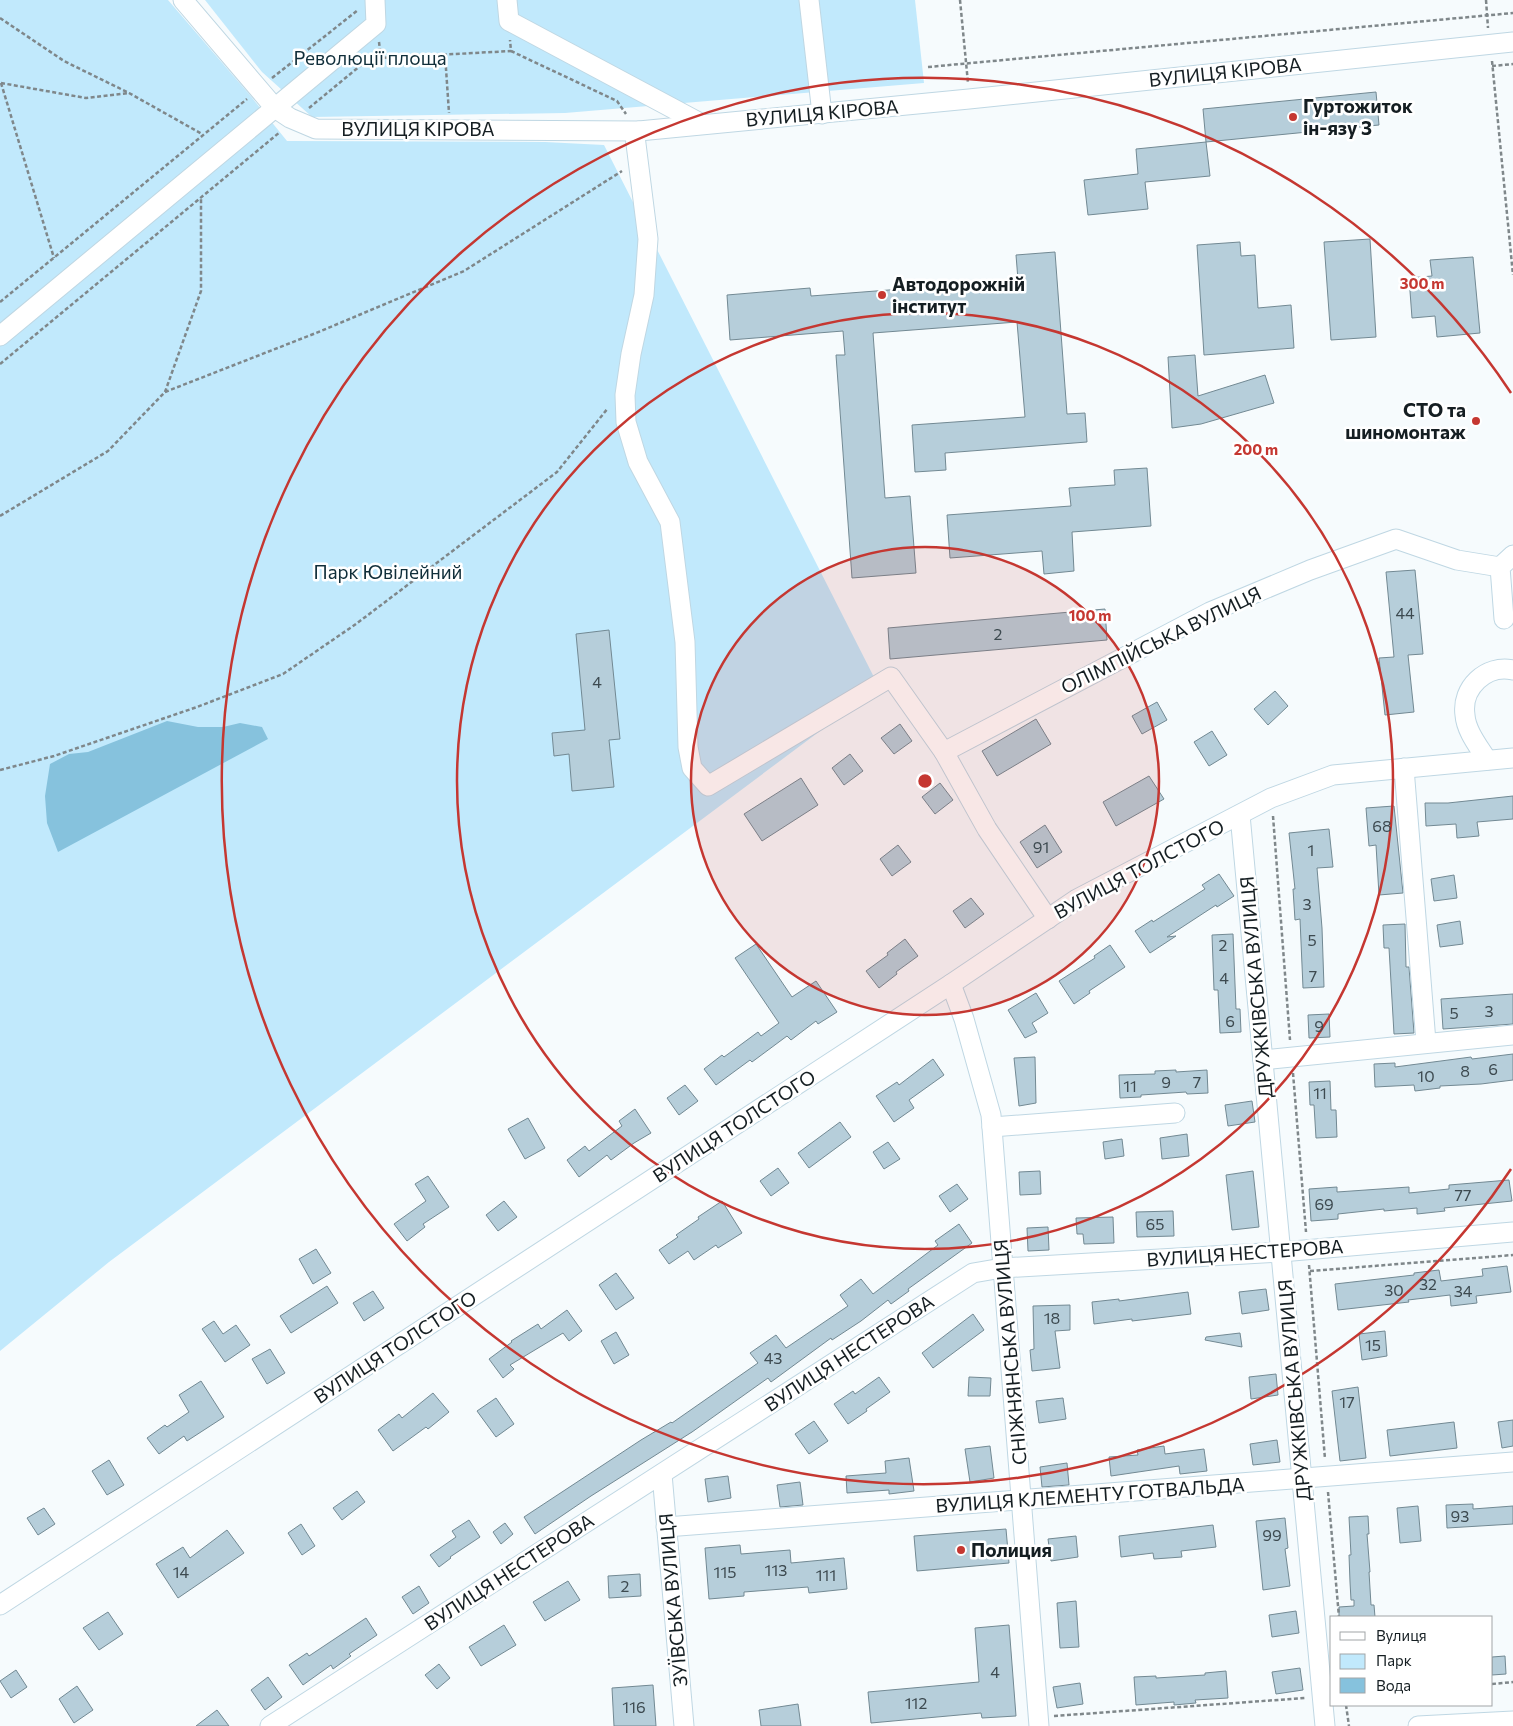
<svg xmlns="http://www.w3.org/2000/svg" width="1513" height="1726" viewBox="0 0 1513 1726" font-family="Commissioner,sans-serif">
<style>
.green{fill:#c1e9fc}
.water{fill:#86c2dd}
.building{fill:#b6ceda;stroke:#728993}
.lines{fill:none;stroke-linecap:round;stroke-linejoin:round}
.minor-casing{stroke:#bfd7e3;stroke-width:21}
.path{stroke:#7f878a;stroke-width:2.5;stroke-dasharray:4 2.5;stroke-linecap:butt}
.minor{stroke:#fff;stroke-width:19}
.ring{fill:none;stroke:#c53731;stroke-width:2.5}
.poi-dot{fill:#c53731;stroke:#fff;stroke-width:2}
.labels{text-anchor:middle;stroke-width:5;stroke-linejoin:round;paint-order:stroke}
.number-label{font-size:16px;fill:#3d4a50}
.park-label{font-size:19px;fill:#102e3a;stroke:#fff}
.street-label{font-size:19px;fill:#151e22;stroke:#fff}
.poi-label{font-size:19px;font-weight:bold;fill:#151e22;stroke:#fff;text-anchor:start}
.centre{fill:#c53731;stroke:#fff;stroke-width:2.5}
.ring-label{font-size:15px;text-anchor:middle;font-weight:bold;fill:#c53731;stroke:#fff;stroke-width:5;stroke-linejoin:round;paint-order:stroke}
</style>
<rect width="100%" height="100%" fill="#f6fbfd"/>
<g class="green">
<path d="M0,0H168L249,94L287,141L545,142L604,145L879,687L109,1262L0,1351Z"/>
<path d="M205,0H915L924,83L565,113L312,117L262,72Z"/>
</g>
<path class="water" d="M167,721L198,727H223L240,723L262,727L268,739L58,852L47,823L45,796L50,764L69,754L88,752Z"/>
<g class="building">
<path d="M1376,92L1379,125L1206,142L1203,109Z"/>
<path d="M1206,142L1210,176L1145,182L1148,209L1088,215L1084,180L1138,174L1136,149Z"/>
<path d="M1370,239L1376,337L1331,340L1324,242Z"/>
<path d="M1240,242L1241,256L1255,255L1258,308L1291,305L1294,348L1204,355L1197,245Z"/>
<path d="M1055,252L1067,414L1085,413L1087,442L945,453L946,470L915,472L912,425L1025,417L1017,322L873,333L885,498L910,496L916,573L852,578L836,355H845L843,331L730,340L727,295L810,288L811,296L1018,280L1016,255Z"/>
<path d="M1473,257L1480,333L1437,337L1435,316L1412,318L1409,278L1432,276L1430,260Z"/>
<path d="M1195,355L1198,396L1265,375L1274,403L1201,424L1172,428L1168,357Z"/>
<path d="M1147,468L1151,526L1072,532L1074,571L1044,574L1042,551L950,558L947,515L1071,506L1069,488L1115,485L1114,470Z"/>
<path d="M1415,570L1423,654L1408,655L1414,712L1385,715L1379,658L1394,657L1386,572Z"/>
<path d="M1105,609L1107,640L890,659L888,628Z"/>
<path d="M609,630L620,739L609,740L614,787L572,791L569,754L554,756L552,733L585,730L576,634Z"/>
<path d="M1275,691L1288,706L1268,725L1254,709Z"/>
<path d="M1157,702L1167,720L1142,734L1132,716Z"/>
<path d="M1036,719L1051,744L997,776L982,751Z"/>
<path d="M900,724L912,741L894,754L881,738Z"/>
<path d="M1212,731L1227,755L1209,766L1194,742Z"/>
<path d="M850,754L863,771L844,785L832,768Z"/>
<path d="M1149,776L1164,799L1116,826L1103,802Z"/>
<path d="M801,778L818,805L762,841L744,814Z"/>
<path d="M940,783L953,800L935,814L922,797Z"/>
<path d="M1513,796V819L1477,822L1479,836L1457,838L1456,824L1426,826L1425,803H1448Z"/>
<path d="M1394,806L1403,893L1379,895L1376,845L1369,846L1366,808Z"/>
<path d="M1045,825L1062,852L1037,868L1020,842Z"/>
<path d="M1329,829L1333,867L1317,868L1322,928L1324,987L1303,988L1300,919L1295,920L1293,889H1295L1289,833Z"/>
<path d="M898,845L911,862L892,876L880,859Z"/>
<path d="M1219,874L1234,896L1217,907L1216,905L1167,937L1176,936L1150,953L1135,931L1152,920L1153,922L1205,889L1202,885Z"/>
<path d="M1454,875L1457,898L1434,901L1431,879Z"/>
<path d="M971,898L984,914L965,928L953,911Z"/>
<path d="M1460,921L1463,944L1440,947L1437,925Z"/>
<path d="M1405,924L1406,967H1409L1414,1033L1394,1034L1389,948H1384L1383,925Z"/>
<path d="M1233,934L1236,1009H1240L1241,1032L1220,1033L1218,990H1214L1212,935Z"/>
<path d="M905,939L918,956L896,972L897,974L879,988L866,971L888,955L887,953Z"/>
<path d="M756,944L792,997L816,981L837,1012L818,1024L816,1021L791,1040L787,1036L752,1062L750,1060L716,1085L704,1069L722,1055L724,1057L758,1032L761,1036L779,1023L735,958Z"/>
<path d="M1110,945L1125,967L1089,991L1090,993L1074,1004L1059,981L1095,958L1094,956Z"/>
<path d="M1036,993L1048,1013L1032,1023L1037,1032L1025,1038L1008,1010Z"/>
<path d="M1513,994V1024L1443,1029L1441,999Z"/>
<path d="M1329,1014L1330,1037L1309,1038L1308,1015Z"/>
<path d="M1513,1054V1080L1481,1084L1440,1086V1088L1415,1091L1414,1085L1375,1087L1374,1064L1395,1063V1067L1456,1059L1471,1057L1472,1059Z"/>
<path d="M1035,1057L1036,1103L1019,1106L1014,1058Z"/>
<path d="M933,1059L944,1075L909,1100L914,1108L894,1122L876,1096L897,1082L899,1085Z"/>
<path d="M1176,1070V1072L1207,1070L1208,1093L1187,1094L1186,1092L1141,1095V1097L1120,1098L1119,1075L1155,1074V1071Z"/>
<path d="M1330,1081L1331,1110H1336L1337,1137L1316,1138L1314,1105H1310L1309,1082Z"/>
<path d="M685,1085L698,1101L679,1115L667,1098Z"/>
<path d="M1252,1101L1255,1122L1228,1126L1225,1105Z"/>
<path d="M635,1109L651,1133L634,1143L611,1160L607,1155L579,1177L567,1160L585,1146L589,1151L622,1126L619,1121Z"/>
<path d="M528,1118L545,1148L525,1159L508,1129Z"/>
<path d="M840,1122L851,1137L809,1168L798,1153Z"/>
<path d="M1187,1134L1189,1156L1162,1159L1160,1138Z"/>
<path d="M1122,1139L1124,1156L1105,1159L1103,1142Z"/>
<path d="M888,1142L900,1159L884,1169L873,1152Z"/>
<path d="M778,1168L789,1183L771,1196L760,1181Z"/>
<path d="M1040,1171L1041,1194L1020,1195L1019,1172Z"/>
<path d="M1253,1171L1259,1227L1232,1230L1226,1175Z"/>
<path d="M428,1176L449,1207L423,1224L425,1227L407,1241L394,1224L426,1201L415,1184Z"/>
<path d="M1509,1180L1512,1201L1444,1208L1445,1211L1417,1214V1208L1384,1211V1209L1338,1214V1219L1311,1221L1309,1189L1337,1187V1192L1409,1187V1193L1449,1189V1185Z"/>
<path d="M957,1184L968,1199L950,1212L939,1196Z"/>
<path d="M504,1201L517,1217L498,1231L486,1215Z"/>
<path d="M722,1201L742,1233L718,1248L716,1245L694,1260L688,1251L669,1264L659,1250L678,1237L676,1235L699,1219L698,1217Z"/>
<path d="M1173,1211L1174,1236L1137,1237L1136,1212Z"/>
<path d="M1113,1217L1114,1243L1084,1244L1083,1234H1077L1076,1218Z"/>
<path d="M959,1224L972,1243L908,1289L909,1291L891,1304L888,1300L861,1321L832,1340L831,1338L771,1382L768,1378L692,1432L591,1496L535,1534L524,1517L641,1440L671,1422L672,1423L758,1363L750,1353L776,1335L786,1348L848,1306L840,1295L861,1279L873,1294L938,1245L935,1241Z"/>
<path d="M1048,1227L1049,1250L1028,1251L1027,1228Z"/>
<path d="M316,1249L331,1273L313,1284L299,1259Z"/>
<path d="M1507,1266L1511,1292L1476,1296L1477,1303L1451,1306L1450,1295L1408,1300L1409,1302L1338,1310L1335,1284L1414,1275V1273L1439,1270L1441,1281L1483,1276L1482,1269Z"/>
<path d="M616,1273L634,1298L616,1310L599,1285Z"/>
<path d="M327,1286L338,1303L291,1333L280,1316Z"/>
<path d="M1266,1289L1269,1310L1242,1314L1239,1292Z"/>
<path d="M373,1291L384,1308L364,1321L353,1303Z"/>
<path d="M1188,1292L1191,1314L1132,1321V1319L1094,1324L1092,1302L1119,1299V1301Z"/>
<path d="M1070,1305V1330L1055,1331L1060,1368L1032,1371L1030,1350L1034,1349L1033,1306Z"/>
<path d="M567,1310L582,1331L569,1341L563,1333L510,1365L514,1369L503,1378L489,1359L512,1342L511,1341L538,1324L541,1329Z"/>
<path d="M973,1314L984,1330L933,1368L922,1353Z"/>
<path d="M214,1321L223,1334L236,1325L250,1345L225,1362L202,1329Z"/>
<path d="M1385,1331L1387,1356L1362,1360L1359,1334Z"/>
<path d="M616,1332L629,1355L614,1364L601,1341Z"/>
<path d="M1240,1333L1242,1347L1205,1340L1206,1337Z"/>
<path d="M270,1349L285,1373L267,1384L252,1359Z"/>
<path d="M1276,1374L1278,1395L1251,1399L1249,1377Z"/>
<path d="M879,1377L890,1392L866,1409L867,1411L848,1424L834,1404L853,1391L855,1394Z"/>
<path d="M969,1377L991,1378L990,1396H968Z"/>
<path d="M201,1381L224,1417L187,1441L184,1436L159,1454L147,1438L165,1425L167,1427L189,1412L179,1395Z"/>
<path d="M1358,1387L1366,1458L1340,1461L1332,1391Z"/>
<path d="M433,1393L449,1412L428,1429L426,1427L393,1451L378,1430L399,1414L402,1418Z"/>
<path d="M496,1398L514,1424L496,1437L477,1411Z"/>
<path d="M1063,1398L1066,1419L1039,1423L1036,1401Z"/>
<path d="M1513,1420V1446L1502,1448L1498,1422Z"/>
<path d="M814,1421L828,1441L809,1454L795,1434Z"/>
<path d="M1454,1422L1457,1448L1390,1456L1387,1430Z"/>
<path d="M1277,1440L1280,1462L1253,1465L1250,1444Z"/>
<path d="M990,1446L994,1478L970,1482L965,1449Z"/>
<path d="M1164,1446L1165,1454L1204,1449L1207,1471L1180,1474L1179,1466L1111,1476L1109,1457L1138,1455L1137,1450Z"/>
<path d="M909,1458L914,1491L889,1494V1490L847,1493L846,1476L886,1473L885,1461Z"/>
<path d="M109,1460L124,1485L107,1495L92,1471Z"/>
<path d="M1067,1463L1069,1485L1042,1487L1040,1467Z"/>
<path d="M728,1476L731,1498L708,1502L705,1479Z"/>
<path d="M800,1482L803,1505L780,1507L777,1485Z"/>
<path d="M357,1491L365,1502L342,1520L333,1508Z"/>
<path d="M1473,1504V1509L1513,1506V1524L1447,1528L1446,1505Z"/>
<path d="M1418,1506L1421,1541L1400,1543L1397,1508Z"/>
<path d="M44,1508L55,1524L38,1535L27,1518Z"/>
<path d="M1368,1516L1369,1534H1367L1370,1572H1369L1371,1605H1374L1375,1617H1339V1607L1354,1606V1600H1351L1350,1582L1349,1555H1351L1349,1517Z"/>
<path d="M1285,1518L1288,1548L1285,1549L1290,1586L1263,1590L1256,1521Z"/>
<path d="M469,1520L480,1537L450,1557L451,1558L439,1567L430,1555L456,1537L452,1531Z"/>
<path d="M505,1523L513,1534L501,1544L493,1532Z"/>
<path d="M301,1524L315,1546L302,1555L288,1533Z"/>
<path d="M1213,1525L1216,1547L1181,1551L1182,1557L1154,1559L1153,1553L1121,1557L1119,1536Z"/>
<path d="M1006,1529L1009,1563L917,1571L914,1536Z"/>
<path d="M227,1530L244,1553L178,1598L156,1564L183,1547L190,1558Z"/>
<path d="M1076,1536L1078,1557L1051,1561L1048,1539Z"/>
<path d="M740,1545L741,1554L790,1550L791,1563L844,1558L847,1589L809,1593L808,1587L744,1592V1596L709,1599L705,1548Z"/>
<path d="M640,1574L641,1596L609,1598L608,1576Z"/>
<path d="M568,1581L580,1600L545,1621L533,1602Z"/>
<path d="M419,1586L429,1603L413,1614L402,1597Z"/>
<path d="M1076,1601L1079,1647L1060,1648L1057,1603Z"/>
<path d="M1296,1611L1299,1633L1272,1637L1269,1615Z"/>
<path d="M108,1612L123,1634L99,1650L83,1628Z"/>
<path d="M366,1618L377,1635L349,1654L351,1656L333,1669L331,1665L303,1685L289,1665L307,1653L309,1656Z"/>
<path d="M504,1625L516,1645L481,1666L469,1647Z"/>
<path d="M1009,1625L1016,1716L982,1718L981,1713L871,1723L868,1692L979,1682L975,1628Z"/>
<path d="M1505,1656L1506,1674L1492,1675V1657Z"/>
<path d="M439,1664L450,1678L437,1689L425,1675Z"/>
<path d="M1300,1668L1303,1690L1276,1694L1272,1672Z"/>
<path d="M16,1670L27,1687L11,1698L0,1681Z"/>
<path d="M1226,1671L1228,1698L1195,1700L1196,1703L1174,1705V1702L1136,1705L1134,1677L1156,1676V1678L1205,1675V1673Z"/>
<path d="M268,1677L282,1697L265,1710L251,1690Z"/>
<path d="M1080,1683L1083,1704L1057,1708L1053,1687Z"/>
<path d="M653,1685L656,1726H614L612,1688Z"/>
<path d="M77,1686L93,1710L74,1723L59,1699Z"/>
<path d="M798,1704L801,1726H761L759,1710Z"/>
<path d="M217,1710L229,1726H196Z"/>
</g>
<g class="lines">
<g class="minor-casing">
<g id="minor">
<path d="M183,0L275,108L290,118L316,129L639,131L969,99L1513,42"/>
<path d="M507,0L509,21L702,124"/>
<path d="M809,0L822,114"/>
<path d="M639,131L635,136L648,239L644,295L631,354L625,395L626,422L638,462L670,522L685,642L688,747L692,768L708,786L891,677L944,752L987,829L1048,919"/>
<path d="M0,336L376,24L375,0"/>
<path d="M1504,619L1500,567L1513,555"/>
<path d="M944,752L1210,612L1310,570L1396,539L1457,560L1500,567"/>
<path d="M1487,760C1479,747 1466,731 1465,715C1461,688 1486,664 1513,670"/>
<path d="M1404,768L1426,1042"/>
<path d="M1240,815L1325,1726"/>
<path d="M951,984L964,1019L991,1115L1039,1726"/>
<path d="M1263,1060L1513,1035"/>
<path d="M992,1127L1175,1113"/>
<path d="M662,1474L684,1726"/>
<path d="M666,1527L1513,1462"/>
<path d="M0,1605L951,984L1077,899L1271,798L1333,775L1513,758"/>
<path d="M270,1726L973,1273L1002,1268L1281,1252L1513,1232"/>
<path d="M1418,1726L1513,1721"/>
</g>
</g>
<g class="path">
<path d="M960,0L968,83"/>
<path d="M1486,0L1488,28"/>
<path d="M0,18L64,61L129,93L202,134"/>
<path d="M379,42L381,58L511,51L510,40"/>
<path d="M511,51L617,101L626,114"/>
<path d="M445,54L449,113"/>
<path d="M1492,61L1513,275"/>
<path d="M1492,66L1513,64"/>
<path d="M928,67L1513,13"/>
<path d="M272,78L358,10"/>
<path d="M1,83L54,258"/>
<path d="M1,83L86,98L129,93"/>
<path d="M309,108L366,61L381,58"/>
<path d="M0,302L247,99"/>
<path d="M0,364L280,132"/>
<path d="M165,392L316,333L464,271L622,171"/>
<path d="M0,516L108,451L165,392L201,291V198"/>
<path d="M0,770L54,756L197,707L283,674L356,624L557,472L608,408"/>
<path d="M1273,816L1290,1040"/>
<path d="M1293,1073L1306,1232"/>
<path d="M1309,1265L1325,1459"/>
<path d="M1310,1271L1513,1255"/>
<path d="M1328,1492L1339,1617"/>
<path d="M1492,1684L1513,1682"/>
<path d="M1346,1705L1349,1726"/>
<path d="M1054,1716L1305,1698"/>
</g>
<use href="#minor" class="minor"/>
</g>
<circle cx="925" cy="781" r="234" fill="#c53731" fill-opacity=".12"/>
<g class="ring">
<circle cx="925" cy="781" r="234"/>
<circle cx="925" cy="781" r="468"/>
<path d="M1511 1169A703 703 0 1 1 1511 393"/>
</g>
<g class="poi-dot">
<circle cx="1293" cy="117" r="5"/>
<circle cx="882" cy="295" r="5"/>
<circle cx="1476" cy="421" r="5"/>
<circle cx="961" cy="1550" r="5"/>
</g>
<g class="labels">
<g class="number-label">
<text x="1405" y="619">44</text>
<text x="998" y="640">2</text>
<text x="597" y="688">4</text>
<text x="1382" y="832">68</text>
<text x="1041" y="853">91</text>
<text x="1311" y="856">1</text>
<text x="1307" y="910">3</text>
<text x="1312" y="946">5</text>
<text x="1223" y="951">2</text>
<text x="1313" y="982">7</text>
<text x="1224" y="984">4</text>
<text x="1489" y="1017">3</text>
<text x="1454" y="1019">5</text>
<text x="1230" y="1027">6</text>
<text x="1319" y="1032">9</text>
<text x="1493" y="1075">6</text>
<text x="1465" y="1077">8</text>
<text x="1426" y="1082">10</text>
<text x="1166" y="1088">9</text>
<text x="1197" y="1088">7</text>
<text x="1130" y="1092">11</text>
<text x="1320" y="1099">11</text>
<text x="1463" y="1201">77</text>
<text x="1324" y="1210">69</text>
<text x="1155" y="1230">65</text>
<text x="1428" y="1290">32</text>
<text x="1394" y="1296">30</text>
<text x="1463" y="1297">34</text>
<text x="1052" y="1324">18</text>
<text x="1373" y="1351">15</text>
<text x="773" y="1364">43</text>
<text x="1347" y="1408">17</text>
<text x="1460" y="1522">93</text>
<text x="1272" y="1541">99</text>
<text x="776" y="1576">113</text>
<text x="181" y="1578">14</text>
<text x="725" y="1578">115</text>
<text x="826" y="1581">111</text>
<text x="625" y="1592">2</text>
<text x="995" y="1678">4</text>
<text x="916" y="1709">112</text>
<text x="634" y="1713">116</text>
</g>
<g class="park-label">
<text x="370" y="65">Революції площа</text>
<text x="388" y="579">Парк Ювілейний</text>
</g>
<g class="street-label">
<text transform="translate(1225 72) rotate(-6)" y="7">ВУЛИЦЯ КІРОВА</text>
<text transform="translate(822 113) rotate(-5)" y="7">ВУЛИЦЯ КІРОВА</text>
<text x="418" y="136">ВУЛИЦЯ КІРОВА</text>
<text transform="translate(1161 640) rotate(-26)" y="7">ОЛІМПІЙСЬКА ВУЛИЦЯ</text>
<text transform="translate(1139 869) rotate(-28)" y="7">ВУЛИЦЯ ТОЛСТОГО</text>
<text transform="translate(1256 987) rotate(-95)" y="7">ДРУЖКІВСЬКА ВУЛИЦЯ</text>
<text transform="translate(734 1126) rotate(-33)" y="7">ВУЛИЦЯ ТОЛСТОГО</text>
<text transform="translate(1245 1253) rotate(-4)" y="7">ВУЛИЦЯ НЕСТЕРОВА</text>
<text transform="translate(395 1347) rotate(-33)" y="7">ВУЛИЦЯ ТОЛСТОГО</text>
<text transform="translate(1010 1352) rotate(-95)" y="7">СНІЖНЯНСЬКА ВУЛИЦЯ</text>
<text transform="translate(849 1353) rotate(-33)" y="7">ВУЛИЦЯ НЕСТЕРОВА</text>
<text transform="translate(1294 1390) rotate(-95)" y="7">ДРУЖКІВСЬКА ВУЛИЦЯ</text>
<text transform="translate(1090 1495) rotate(-4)" y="7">ВУЛИЦЯ КЛЕМЕНТУ ГОТВАЛЬДА</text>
<text transform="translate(509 1572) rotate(-33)" y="7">ВУЛИЦЯ НЕСТЕРОВА</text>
<text transform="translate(673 1600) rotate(-95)" y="7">ЗУЇВСЬКА ВУЛИЦЯ</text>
</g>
<g class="poi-label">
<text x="1303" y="113">Гуртожиток<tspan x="1303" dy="22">ін-язу 3</tspan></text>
<text x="892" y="291">Автодорожній<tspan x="892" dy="22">інститут</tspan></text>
<text x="1466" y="417" text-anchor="end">СТО та<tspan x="1466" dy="22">шиномонтаж</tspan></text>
<text x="971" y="1557">Полиция</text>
</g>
</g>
<circle cx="925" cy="781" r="8" class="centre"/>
<g class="ring-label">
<text x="1422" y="289">300 m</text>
<text x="1256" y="455">200 m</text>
<text x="1090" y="621">100 m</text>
</g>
<rect x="1330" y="1616" width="162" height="90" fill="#ffffff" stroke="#a1a5a7"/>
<rect x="1340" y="1632" width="25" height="8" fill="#ffffff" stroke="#a1a5a7"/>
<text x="1376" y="1641" font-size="15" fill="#151e22">Вулиця</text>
<rect x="1340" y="1654" width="25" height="15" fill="#c1e9fc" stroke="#a1a5a7"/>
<text x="1376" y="1666" font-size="15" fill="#151e22">Парк</text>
<rect x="1340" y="1678" width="25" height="15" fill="#86c2dd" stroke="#a1a5a7"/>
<text x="1376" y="1691" font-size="15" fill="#151e22">Вода</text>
</svg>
